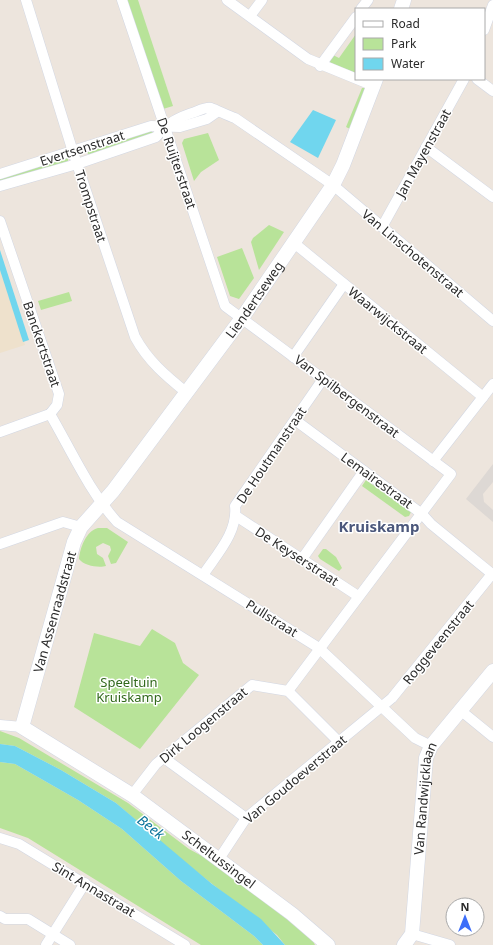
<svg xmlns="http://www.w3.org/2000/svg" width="493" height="945" viewBox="0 0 493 945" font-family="'Noto Sans',sans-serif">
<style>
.education{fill:#eee1cc}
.green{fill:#b8e399}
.plaza{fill:#ddd8d4}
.water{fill:#70d6ee}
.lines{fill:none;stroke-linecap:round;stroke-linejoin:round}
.street-casing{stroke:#d2d7e3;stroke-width:11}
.secondary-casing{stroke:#d2d7e3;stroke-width:15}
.street{stroke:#fff;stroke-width:10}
.secondary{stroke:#fff;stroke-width:14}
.labels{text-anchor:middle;stroke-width:3;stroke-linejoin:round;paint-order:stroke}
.street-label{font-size:13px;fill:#2b2b2b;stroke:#fff}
.park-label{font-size:13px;fill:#30681a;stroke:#fff}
.water-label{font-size:14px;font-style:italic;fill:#0e759c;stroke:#fff}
.quarter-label{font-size:15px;font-weight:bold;fill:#4b577b;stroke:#fff}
</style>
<rect width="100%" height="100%" fill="#ede5dd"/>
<path class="education" d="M0,260L25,345L0,353Z"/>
<g class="green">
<path d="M127,0H138L173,106L163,109Z"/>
<path d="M356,34V76L325,65L333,55L339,58Z"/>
<path d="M362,88H365V91L352,130L346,127Z"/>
<path d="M151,130L153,133L89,155L87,152Z"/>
<path d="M208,133L219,160L201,172L194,181L182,143L184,139Z"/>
<path d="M68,157V162L0,184V177Z"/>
<path d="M269,225L284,232L259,270L251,242L253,238Z"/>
<path d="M242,248L254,278L239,299L230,296L217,257Z"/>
<path d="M69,292L72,301L41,310L38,301Z"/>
<path d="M366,480L411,512L409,516L405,517L362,486Z"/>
<path d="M98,528H107L128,542L116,563L111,564L108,556L111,550L110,546L103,543L96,547L97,554L103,558L106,566C99,568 84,566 79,559C80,548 86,531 98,528Z"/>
<path d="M323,549H326L336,557L342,568L339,571L320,559L318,556Z"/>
<path d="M152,629L175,643L183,663L199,675L140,749L74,707L94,633L140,646Z"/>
<path d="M0,731L19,738L128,803L189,849L213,862L254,891L312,939L315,945H285L277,935L183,861L116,803L61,770L15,746L0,744Z"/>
<path d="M0,762L15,764L78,800L122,829L181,881L254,936L263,945H201L28,838L0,828Z"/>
</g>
<path class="plaza" d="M493,464V482L483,494L484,502L493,510V522L466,499Z"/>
<g class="water">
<path d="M313,110L336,120L318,158L290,142Z"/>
<path d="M0,250L29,340L23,342L0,270Z"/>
<path d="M0,744L15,746L61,770L116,803L212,884L261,919L285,945H263L254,936L181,881L122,829L78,800L15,764L0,762Z"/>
</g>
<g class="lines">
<g class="street-casing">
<g id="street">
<path d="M26,0L73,152L135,337C148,361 166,376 187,393"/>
<path d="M122,0L225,306L451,474L288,691"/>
<path d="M227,0L308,59L374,86"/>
<path d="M361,9L368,0"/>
<path d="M250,16L262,0"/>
<path d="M484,30L493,5"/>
<path d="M320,66L356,17"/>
<path d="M477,79L493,91"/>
<path d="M426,147L493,197"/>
<path d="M0,174L151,126L180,127L207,119L217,112"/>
<path d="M0,186L77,164L156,137C167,123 179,117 195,112C200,110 206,107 211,108C217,110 228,116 235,118L333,185L493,321"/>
<path d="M0,221L59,394L57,405L50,414"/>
<path d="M382,227L464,79"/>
<path d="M294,243L483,397"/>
<path d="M293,357L344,284"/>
<path d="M50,414C71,450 89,491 117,522L319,648L415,738L431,746"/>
<path d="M0,432L50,414"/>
<path d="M433,461L493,384"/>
<path d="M236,516L358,596"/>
<path d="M0,544L63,522L81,527"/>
<path d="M302,559L364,471"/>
<path d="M203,575C217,554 238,532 235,506L323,379"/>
<path d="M460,710L493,737"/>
<path d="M0,725L22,727"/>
<path d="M164,758L246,818"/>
<path d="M132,795L156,764L252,685L288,691L339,742"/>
<path d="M0,838L19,844L185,945"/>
<path d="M219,859L246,818L392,698L492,574L431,524L422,514L295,420"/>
<path d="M0,916L5,919H28L70,945"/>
<path d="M412,934L450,945"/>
<path d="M46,945L85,883"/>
</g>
</g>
<g class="secondary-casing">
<g id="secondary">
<path d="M401,9L404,0"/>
<path id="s1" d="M328,945L292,914L132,795L22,727L74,542L81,527L113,491L242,318L333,185L343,165L376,79"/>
<path id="s2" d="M404,945L412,934L426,758L431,746L493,671"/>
</g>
</g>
<use href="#street" class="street"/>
<use href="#secondary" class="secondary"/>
</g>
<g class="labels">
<g class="street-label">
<text transform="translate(82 148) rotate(-18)" y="5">Evertsenstraat</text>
<text transform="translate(423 153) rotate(-61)" y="5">Jan Mayenstraat</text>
<text transform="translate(177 163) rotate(71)" y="5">De Ruijterstraat</text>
<text transform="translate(91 206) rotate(72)" y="5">Trompstraat</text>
<text transform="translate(413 253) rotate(40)" y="5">Van Linschotenstraat</text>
<text dy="5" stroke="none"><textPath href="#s1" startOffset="871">Liendertseweg</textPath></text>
<text transform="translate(388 320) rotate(39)" y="5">Waarwijckstraat</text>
<text transform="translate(42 344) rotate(71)" y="5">Banckertstraat</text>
<text transform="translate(347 396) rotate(37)" y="5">Van Spilbergenstraat</text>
<text transform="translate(271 455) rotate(-56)" y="5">De Houtmanstraat</text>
<text transform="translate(377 480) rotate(36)" y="5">Lemairestraat</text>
<text transform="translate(297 556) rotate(33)" y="5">De Keyserstraat</text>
<text dy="5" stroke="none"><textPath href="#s1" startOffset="496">Van Assenraadstraat</textPath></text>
<text transform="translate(272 618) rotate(32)" y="5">Pullstraat</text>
<text transform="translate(438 642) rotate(-51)" y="5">Roggeveenstraat</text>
<text transform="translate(203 725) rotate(-40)" y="5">Dirk Loogenstraat</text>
<text transform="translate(295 779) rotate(-40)" y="5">Van Goudoeverstraat</text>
<text dy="5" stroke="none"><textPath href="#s2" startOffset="150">Van Randwijcklaan</textPath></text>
<text transform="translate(219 859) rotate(37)" y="5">Scheltussingel</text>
<text transform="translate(94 889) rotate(31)" y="5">Sint Annastraat</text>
</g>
<g class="park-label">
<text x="129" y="687">Speeltuin<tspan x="129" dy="15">Kruiskamp</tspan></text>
</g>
<g class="water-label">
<text transform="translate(151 827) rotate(38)" y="5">Beek</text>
</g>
<g class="quarter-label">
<text x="379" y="532">Kruiskamp</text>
</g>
</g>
<rect x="355" y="8" width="130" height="72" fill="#ffffff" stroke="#aaaaaa"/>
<rect x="363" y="21" width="20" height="6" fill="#ffffff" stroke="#aaaaaa"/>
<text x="391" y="28" font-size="12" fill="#2b2b2b">Road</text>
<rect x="363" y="38" width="20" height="12" fill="#b8e399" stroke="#aaaaaa"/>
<text x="391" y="48" font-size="12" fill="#2b2b2b">Park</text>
<rect x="363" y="58" width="20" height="12" fill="#70d6ee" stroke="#aaaaaa"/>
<text x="391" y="68" font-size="12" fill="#2b2b2b">Water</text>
<g transform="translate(465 917)"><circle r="19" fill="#ffffff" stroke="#aaaaaa"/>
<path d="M0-3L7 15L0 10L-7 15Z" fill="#3d6ef9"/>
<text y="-6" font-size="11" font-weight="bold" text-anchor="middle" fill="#2b2b2b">N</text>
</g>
</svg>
